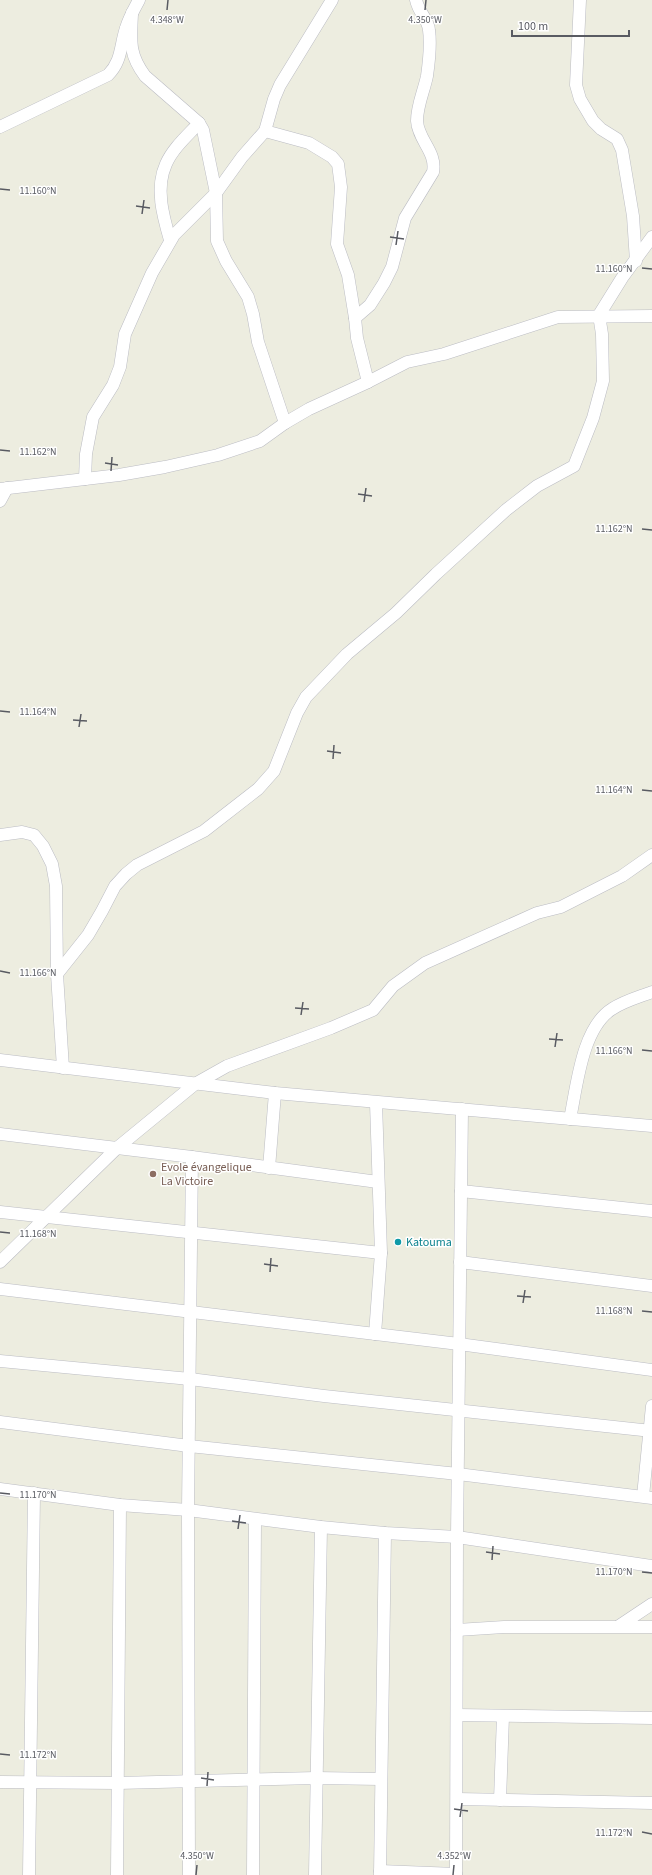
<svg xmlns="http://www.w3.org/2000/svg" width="652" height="1875" viewBox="0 0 652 1875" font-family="'Source Sans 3',sans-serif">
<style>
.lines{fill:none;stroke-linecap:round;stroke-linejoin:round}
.minor-casing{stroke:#bbbcc3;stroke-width:13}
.minor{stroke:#fff;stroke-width:12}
.ticks{fill:none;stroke:#595b62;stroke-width:1.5}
.education-dot{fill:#8d6e63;stroke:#fff;stroke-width:1.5}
.culture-dot{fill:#0f9aa8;stroke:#fff;stroke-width:1.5}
.labels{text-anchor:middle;stroke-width:3;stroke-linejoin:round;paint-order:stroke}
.education-label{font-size:12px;fill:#785e54;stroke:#fff;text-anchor:start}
.culture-label{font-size:12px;fill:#0d838f;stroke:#fff;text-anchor:start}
.ticks-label{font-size:10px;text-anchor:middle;fill:#595b62;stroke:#fff;stroke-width:3;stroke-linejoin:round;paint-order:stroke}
</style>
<rect width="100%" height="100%" fill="#edede0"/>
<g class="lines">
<g class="minor-casing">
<g id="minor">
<path d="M580,0L576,85L580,99L593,121L601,129L617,139L622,150L633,216L636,261"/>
<path d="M132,13C131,40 128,53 145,76L199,123L203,130L216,193L217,241L226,261L248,297L253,314L258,342L285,423"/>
<path d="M0,127L108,75C122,61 120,46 126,28C129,18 134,9 139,0"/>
<path d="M265,131L309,143L332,157L338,164L341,187L337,244L348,275L355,318"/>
<path d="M170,240C163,216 155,188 166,164C173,148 188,135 199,123"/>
<path d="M368,382L357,338L355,318L370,305L384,283L392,267L405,218L433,172C437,152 418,140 417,121C417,105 424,91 427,76C429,62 431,44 429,30C428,18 419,14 416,0"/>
<path d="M85,479L86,454L93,417L113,385L120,367L125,334L152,273L174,235L216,193L242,157L265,131L274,99L280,85L332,0"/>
<path d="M0,489L119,475L165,467L218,455L260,441L285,423L309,409L368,382L407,362L444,354L558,317L652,316"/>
<path d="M0,501L7,488"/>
<path d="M0,835L22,832L34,835L43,846L52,864L56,886L57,974L63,1068"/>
<path d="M57,974L88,935L102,911L115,886L126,874L137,865L204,831L258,789L274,771L297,713L306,697L347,654L396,613L436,574L506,510L537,486L574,466L593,418L603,381L602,334L599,315L622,278L652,237"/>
<path d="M0,1060L275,1093L652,1126"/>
<path d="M570,1119C577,1085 582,1028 612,1009C624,1001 639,997 652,992"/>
<path d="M0,1134L192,1157L378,1182"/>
<path d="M269,1168L275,1093"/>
<path d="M461,1191L652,1211"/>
<path d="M0,1212L381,1253"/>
<path d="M0,1262L117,1148L195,1084L227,1066L331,1028L373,1010L393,986L425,963L537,913L561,907L622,876L652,855"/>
<path d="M460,1262L652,1286"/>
<path d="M0,1289L459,1344L652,1370"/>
<path d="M375,1334L381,1253L376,1103"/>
<path d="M0,1361L190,1379L324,1396L652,1431"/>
<path d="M0,1422L189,1446L458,1474L652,1498"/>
<path d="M0,1489L120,1505L188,1510L321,1527L385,1533L457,1537L652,1566"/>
<path d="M643,1496L652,1406"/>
<path d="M619,1626L652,1604"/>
<path d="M457,1630L504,1627H652"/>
<path d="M457,1715L652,1718"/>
<path d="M0,1782L118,1783L316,1778L381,1779"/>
<path d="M457,1799L652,1803"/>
<path d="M500,1800L503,1716"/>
<path d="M380,1871L456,1874"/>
<path d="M29,1875L34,1493"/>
<path d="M117,1875L120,1505"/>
<path d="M189,1875L188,1510L192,1157"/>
<path d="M253,1875L255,1520"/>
<path d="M315,1875L321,1527"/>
<path d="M380,1875L385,1533"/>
<path d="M456,1875L457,1537L462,1109"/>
</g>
</g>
<use href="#minor" class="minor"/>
</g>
<path class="ticks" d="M167,10L168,0M425,10L426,0M0,189L10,190M136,206L150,208M142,214L144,200M390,237L404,239M396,245L398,231M642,268L652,269M0,450L10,451M105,463L118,465M111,471L112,457M358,494L372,496M364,502L366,488M642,529L652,530M0,711L10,712M73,720L87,721M79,727L81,714M327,751L341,753M333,759L334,745M642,790L652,791M0,971L10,973M295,1008L309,1009M301,1015L303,1002M549,1039L563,1040M555,1047L557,1033M642,1050L652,1051M0,1232L10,1233M264,1264L278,1266M270,1272L271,1258M517,1296L531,1297M523,1303L525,1290M642,1311L652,1312M0,1493L10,1494M232,1521L246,1523M238,1529L240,1515M486,1552L500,1554M492,1560L493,1546M642,1572L652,1573M0,1754L10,1755M201,1778L214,1780M207,1786L208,1772M454,1809L468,1811M460,1817L462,1803M642,1832L652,1834M196,1875L197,1865M453,1875L454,1865"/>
<circle class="education-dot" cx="153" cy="1174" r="4"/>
<circle class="culture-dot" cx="398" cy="1242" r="4"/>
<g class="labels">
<g class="education-label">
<text x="161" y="1171">Evole évangelique<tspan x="161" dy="14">La Victoire</tspan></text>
</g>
<g class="culture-label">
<text x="406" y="1246">Katouma</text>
</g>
</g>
<g class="ticks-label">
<text x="167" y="23">4.348°W</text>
<text x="425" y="23">4.350°W</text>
<text x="38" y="194">11.160°N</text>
<text x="614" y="272">11.160°N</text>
<text x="38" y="455">11.162°N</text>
<text x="614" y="532">11.162°N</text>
<text x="38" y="715">11.164°N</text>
<text x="614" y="793">11.164°N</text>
<text x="38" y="976">11.166°N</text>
<text x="614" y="1054">11.166°N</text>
<text x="38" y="1237">11.168°N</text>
<text x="614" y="1314">11.168°N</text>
<text x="38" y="1498">11.170°N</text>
<text x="614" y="1575">11.170°N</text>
<text x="38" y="1758">11.172°N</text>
<text x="614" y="1836">11.172°N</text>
<text x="197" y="1859">4.350°W</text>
<text x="454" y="1859">4.352°W</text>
</g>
<path d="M512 30v6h117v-6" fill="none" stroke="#595b62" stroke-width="2"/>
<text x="518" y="30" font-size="12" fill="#595b62" stroke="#ffffff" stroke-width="3" paint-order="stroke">100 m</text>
</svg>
